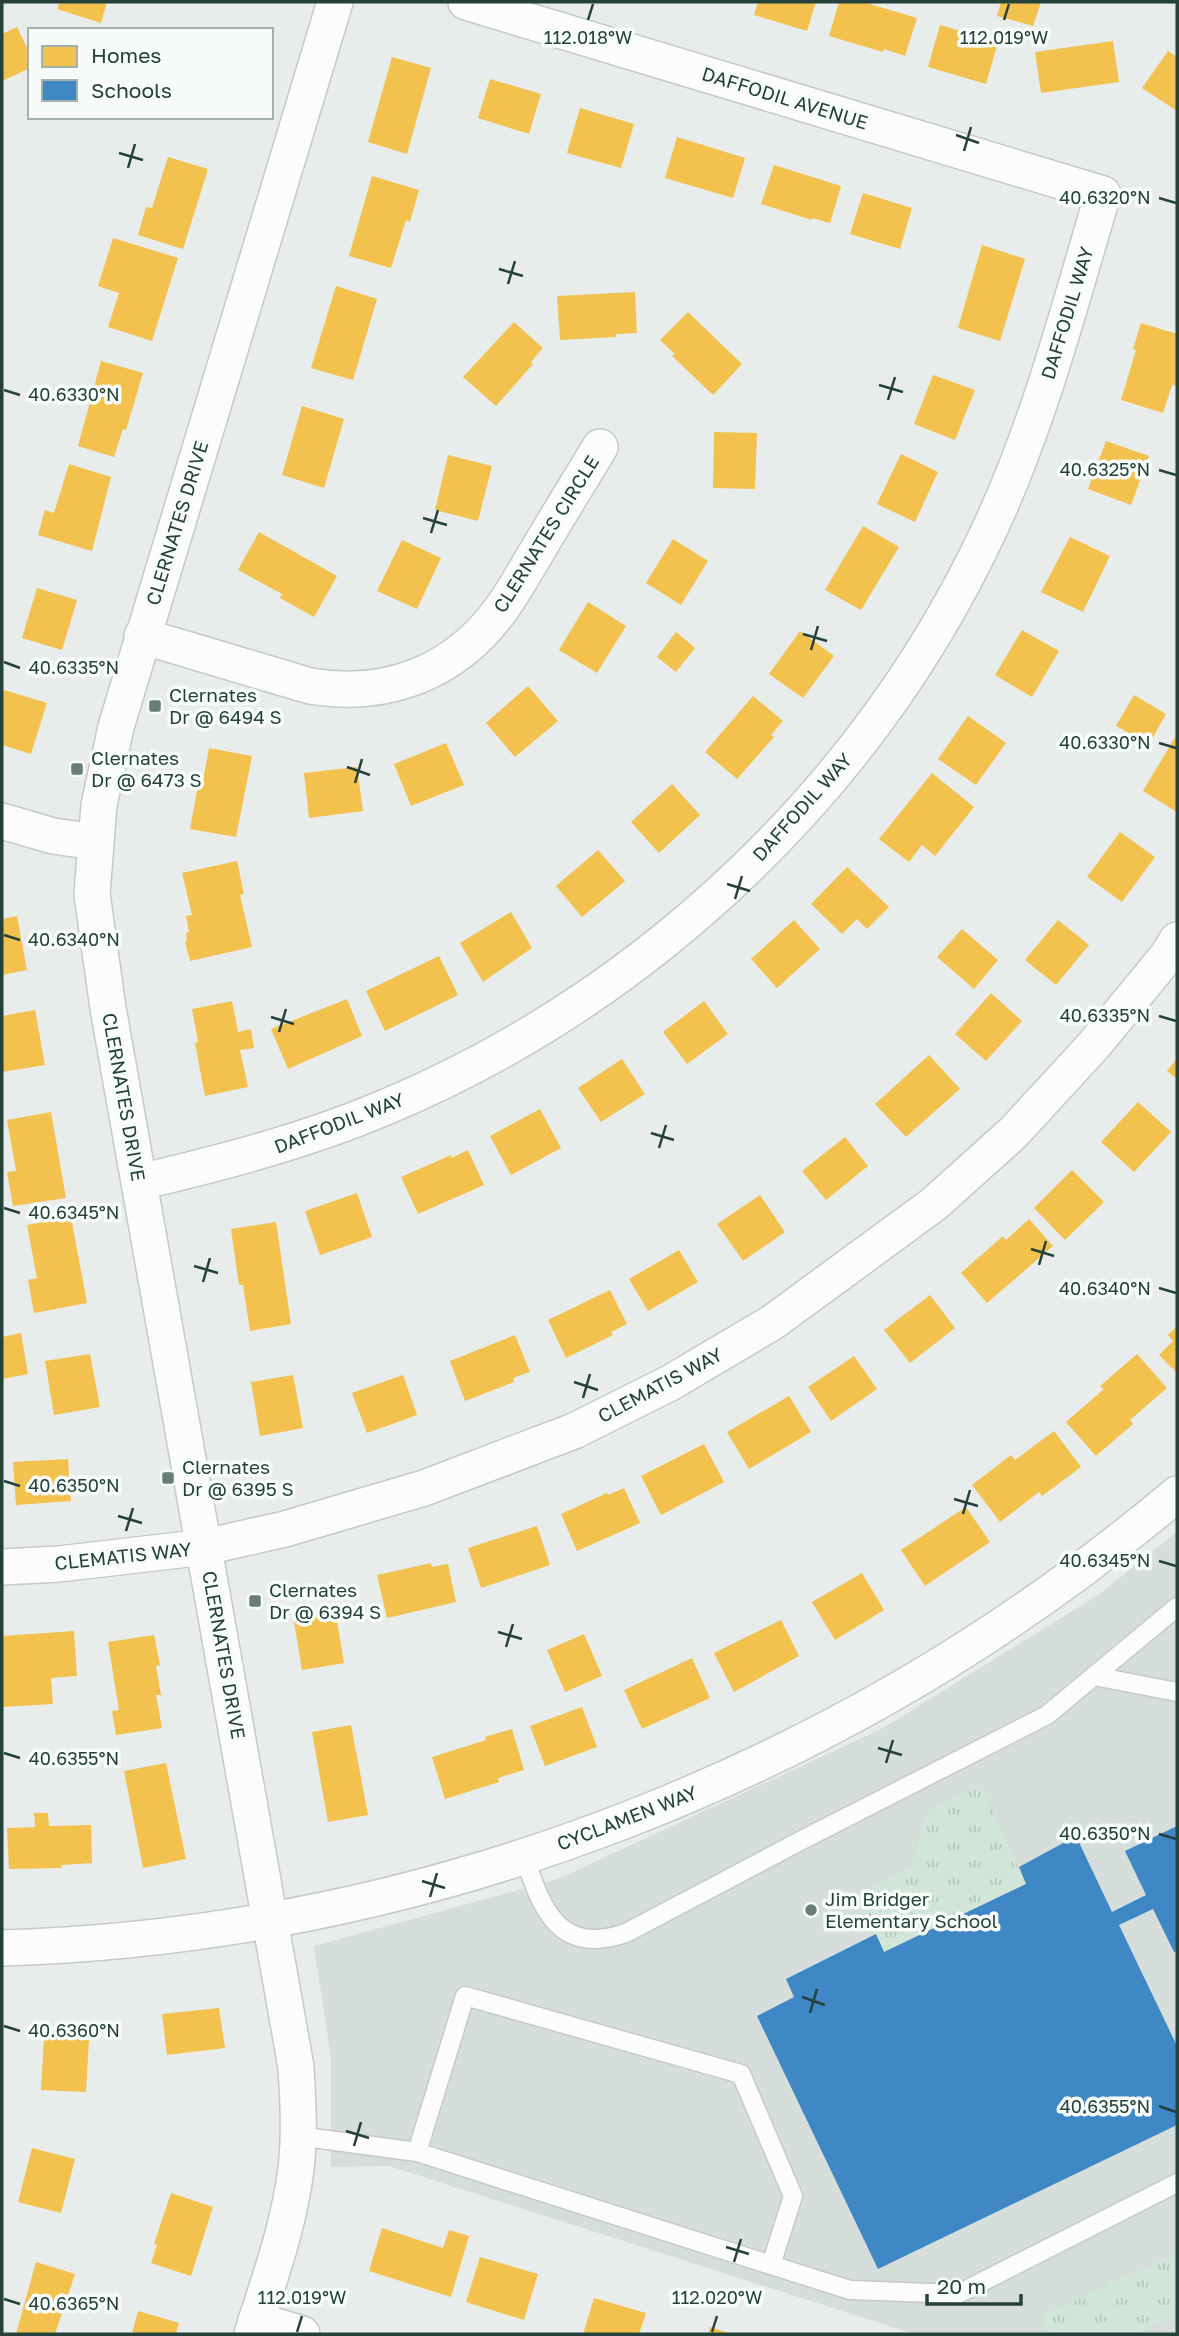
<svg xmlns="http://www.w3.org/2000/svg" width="1179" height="2336" viewBox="0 0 1179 2336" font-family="'Golos Text',sans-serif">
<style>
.built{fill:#d6dedb}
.park{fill:url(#park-tufts)}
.homes{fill:#f2c14e}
.schools{fill:#3f88c5}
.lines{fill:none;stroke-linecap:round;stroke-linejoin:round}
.service-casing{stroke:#c5cac8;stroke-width:21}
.minor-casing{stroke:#c5cac8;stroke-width:38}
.service{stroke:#fcfcfc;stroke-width:18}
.minor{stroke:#fcfcfc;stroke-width:35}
.ticks{fill:none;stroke:#24423a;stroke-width:2.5}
.poi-dot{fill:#697e78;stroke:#f7fbf9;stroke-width:2.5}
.labels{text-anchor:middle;stroke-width:7;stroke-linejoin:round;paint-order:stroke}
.street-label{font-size:19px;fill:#24423a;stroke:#f7fbf9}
.poi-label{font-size:19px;fill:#24423a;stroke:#f7fbf9;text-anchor:start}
.ticks-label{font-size:18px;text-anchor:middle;fill:#24423a;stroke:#f7fbf9;stroke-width:7;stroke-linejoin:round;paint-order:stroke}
</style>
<defs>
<pattern id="park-tufts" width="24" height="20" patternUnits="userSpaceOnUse" patternTransform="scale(1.75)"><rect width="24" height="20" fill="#d1e6d8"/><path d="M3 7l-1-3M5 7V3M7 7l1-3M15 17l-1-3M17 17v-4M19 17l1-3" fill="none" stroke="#b3c6ba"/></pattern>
</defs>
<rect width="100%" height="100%" fill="#e8edeb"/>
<path class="built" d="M1177,1532V2334H914L389,2166L331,2167V2058L314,1946L558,1879L881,1729L1098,1595Z"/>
<g class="park">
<path d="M976,1788L982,1790L1026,1884L884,1952L854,1897L911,1867L928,1811Z"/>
<path d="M1177,2253V2315L1137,2334H1050L1042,2316Z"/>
</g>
<g class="homes">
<path d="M60,2H107L101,23L57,9Z"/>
<path d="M758,2H816L807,31L754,15Z"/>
<path d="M839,2H863L917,18L905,56L884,49L883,52L829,36Z"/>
<path d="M1001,2H1041L1033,26L997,16Z"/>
<path d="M940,25L998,42L986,84L928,67Z"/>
<path d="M17,27L30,54V68L2,81V34Z"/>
<path d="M1113,41L1119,82L1041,93L1035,52Z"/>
<path d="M1168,51L1177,57V111L1142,88Z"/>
<path d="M392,57L431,68L407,154L368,142Z"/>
<path d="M490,79L541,94L529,134L478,118Z"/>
<path d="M580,108L634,124L621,168L567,153Z"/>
<path d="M677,137L745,158L733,198L665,178Z"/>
<path d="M168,157L208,169L183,249L138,235L146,207L152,208Z"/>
<path d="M774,165L841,186L830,223L812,218V220L761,204Z"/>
<path d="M372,176L419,190L410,222L406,220L391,268L349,256Z"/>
<path d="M863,193L912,208L900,249L850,234Z"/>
<path d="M113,238L178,258L152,341L108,327L119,293L98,286Z"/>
<path d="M982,245L1025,259L1000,341L958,328Z"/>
<path d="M336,286L377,299L353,380L311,368Z"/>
<path d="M635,292L637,333L616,334V337L560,340L557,296Z"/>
<path d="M688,312L742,364L713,395L672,356L675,354L660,340Z"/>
<path d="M514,322L543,348L531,362L533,364L496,406L463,377Z"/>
<path d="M1141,323L1177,334V386L1172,385L1163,413L1121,400L1136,350L1133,349Z"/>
<path d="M101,361L143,373L126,430L123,429L114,457L78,446Z"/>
<path d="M933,375L975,390L955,440L914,424Z"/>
<path d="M302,406L344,419L324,488L282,475Z"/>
<path d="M714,432L757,433L755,489L713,488Z"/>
<path d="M1106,441L1149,456L1131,505L1088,489Z"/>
<path d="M901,454L938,472L915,522L877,504Z"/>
<path d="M448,455L492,466L478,521L435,510Z"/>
<path d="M69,464L111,477L92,551L38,535L45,510L54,513Z"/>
<path d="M863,526L899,547L861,610L825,590Z"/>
<path d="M259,532L337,576L314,617L280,598L282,594L238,570Z"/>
<path d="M1070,537L1110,556L1083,612L1041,592Z"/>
<path d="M673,539L708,561L681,605L646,583Z"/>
<path d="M402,540L441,558L417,609L377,591Z"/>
<path d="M37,588L77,600L62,650L22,638Z"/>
<path d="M588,602L626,626L597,673L559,650Z"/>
<path d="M1022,630L1059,651L1032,697L995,675Z"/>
<path d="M800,631L834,656L803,698L769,674Z"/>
<path d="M676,632L695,648L676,672L657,657Z"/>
<path d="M528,686L558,721L515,757L486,723Z"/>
<path d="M4,690L47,703L31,754L2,745V699Z"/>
<path d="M1134,695L1166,714L1149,744L1116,726Z"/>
<path d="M753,696L783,721L771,735L774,737L737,779L705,752Z"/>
<path d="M968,716L1006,743L976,785L938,759Z"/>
<path d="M1177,734V812L1143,791Z"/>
<path d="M446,743L464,785L411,806L394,764Z"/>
<path d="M209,748L252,756L236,837L190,829L198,785L202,786Z"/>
<path d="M357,767L363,811L309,818L304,773Z"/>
<path d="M932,773L974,807L935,856L922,845L909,862L879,839Z"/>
<path d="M672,784L700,815L659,853L631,822Z"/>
<path d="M1120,832L1155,857L1122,902L1087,877Z"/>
<path d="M598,850L625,881L582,917L556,886Z"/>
<path d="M237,861L244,894L240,895L252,947L190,961L185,942L187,940L186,933L189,932L186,916L192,915L182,873Z"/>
<path d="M847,867L889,907L867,929L857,919L842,934L811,904Z"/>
<path d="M511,912L532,948L483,982L460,943Z"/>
<path d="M17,916L27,970L2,975V919Z"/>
<path d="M794,920L820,949L777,988L751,959Z"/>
<path d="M1058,920L1089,945L1056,985L1025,960Z"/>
<path d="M962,929L998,960L974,989L937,957Z"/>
<path d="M439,956L458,995L385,1031L366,991Z"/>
<path d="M991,993L1022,1021L986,1061L955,1034Z"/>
<path d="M347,999L362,1036L288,1069L271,1029Z"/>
<path d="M232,1001L238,1032L251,1029L254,1048L240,1050L248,1087L205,1096L195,1043L198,1042L192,1009Z"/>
<path d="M704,1001L728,1034L687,1064L663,1032Z"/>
<path d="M35,1010L45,1065L2,1072V1016Z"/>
<path d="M929,1055L960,1089L906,1137L875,1104Z"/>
<path d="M1177,1058V1079L1167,1071Z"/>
<path d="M622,1059L645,1094L601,1122L578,1088Z"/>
<path d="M1138,1102L1171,1132L1134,1172L1101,1142Z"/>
<path d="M540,1109L561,1148L511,1175L490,1136Z"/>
<path d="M51,1112L66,1198L13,1206L7,1172L16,1171L7,1120Z"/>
<path d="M845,1137L868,1166L826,1200L802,1171Z"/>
<path d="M468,1150L484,1185L418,1214L401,1177L451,1155L452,1158Z"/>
<path d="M1072,1170L1104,1202L1065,1240L1034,1208Z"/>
<path d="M357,1193L372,1237L320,1255L305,1211Z"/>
<path d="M760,1195L785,1232L743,1261L717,1224Z"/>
<path d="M71,1217L87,1303L34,1313L28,1280L37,1278L27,1225Z"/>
<path d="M1029,1219L1053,1246L987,1303L961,1273L1003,1236L1006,1240Z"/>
<path d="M276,1222L291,1324L250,1331L243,1285H239L231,1229Z"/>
<path d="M679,1250L698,1282L648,1311L629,1279Z"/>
<path d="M610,1290L627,1324L611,1332L613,1335L566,1358L548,1320Z"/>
<path d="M930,1295L955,1328L910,1363L884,1330Z"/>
<path d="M1177,1326V1373L1159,1355L1173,1341L1168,1335Z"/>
<path d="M21,1333L28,1374L2,1379V1337Z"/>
<path d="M515,1335L530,1372L513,1378L514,1382L465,1401L450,1361Z"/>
<path d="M90,1354L100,1407L54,1415L45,1361Z"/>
<path d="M1137,1354L1167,1388L1130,1420L1133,1424L1096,1456L1066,1422L1104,1389L1100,1386Z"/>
<path d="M854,1356L877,1389L831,1421L808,1387Z"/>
<path d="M293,1375L303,1428L260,1436L251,1382Z"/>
<path d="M403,1375L417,1415L367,1433L352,1393Z"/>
<path d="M789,1396L811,1432L749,1469L727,1432Z"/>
<path d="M1054,1431L1081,1467L1042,1496L1039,1492L1000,1522L972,1485L1011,1455L1015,1460Z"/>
<path d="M704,1444L724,1482L661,1515L641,1476Z"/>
<path d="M68,1459L71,1501L16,1505L13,1462Z"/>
<path d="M624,1488L640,1523L577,1551L561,1514L607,1493L608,1495Z"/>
<path d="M966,1507L990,1542L925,1586L901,1550Z"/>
<path d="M537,1526L550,1565L481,1588L468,1548Z"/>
<path d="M431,1563L432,1567L448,1564L456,1602L387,1618L377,1575Z"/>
<path d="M862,1573L884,1610L835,1640L812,1602Z"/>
<path d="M335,1609L344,1663L302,1670L293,1615Z"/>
<path d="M781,1620L799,1656L734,1692L714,1653Z"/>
<path d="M74,1631L77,1676L51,1678L53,1704L2,1707V1636Z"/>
<path d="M584,1634L602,1676L565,1692L547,1650Z"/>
<path d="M154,1635L160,1665L156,1666L161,1695H156L162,1728L116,1735L112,1711L119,1710L108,1642Z"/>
<path d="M692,1658L710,1698L642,1729L624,1690Z"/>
<path d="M582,1707L597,1747L545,1766L530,1726Z"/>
<path d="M351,1725L368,1815L328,1822L312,1732Z"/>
<path d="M512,1729L524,1770L498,1778L499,1782L445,1799L432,1757L486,1740L485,1737Z"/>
<path d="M166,1763L186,1859L143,1868L124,1771Z"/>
<path d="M34,1813H48L49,1826L91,1825L92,1863L61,1865L62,1868L9,1869L7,1828L35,1827Z"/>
<path d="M219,2008L225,2048L167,2055L162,2014Z"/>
<path d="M44,2037L89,2040L86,2092L41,2090Z"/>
<path d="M32,2148L75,2159L61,2213L18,2202Z"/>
<path d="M171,2193L213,2207L191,2276L151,2263L157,2245L154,2244Z"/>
<path d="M382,2228L443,2248L449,2230L469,2236L451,2297L369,2271Z"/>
<path d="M480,2257L538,2274L524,2320L466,2302Z"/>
<path d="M36,2262L75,2274L55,2334H16Z"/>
<path d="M594,2298L646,2313L639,2334H583Z"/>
<path d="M138,2311L179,2323L176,2334H132Z"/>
<path d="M710,2327L732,2334H708Z"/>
</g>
<path class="schools" d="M1177,1826V1951L1174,1952L1153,1909L1119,1925L1177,2046V2125L878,2269L757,2016L794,1997L786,1979L876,1934L884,1952L1026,1884L1019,1867L1076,1836L1112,1912L1146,1895L1125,1851Z"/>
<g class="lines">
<g class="service-casing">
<g id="service">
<path d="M1094,1676L1177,1692"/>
<path d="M524,1856C542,1909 558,1956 626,1933L802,1840L1047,1715L1177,1607"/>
<path d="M298,2136L417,2152L771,2265L793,2196L741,2074L465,1996L417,2152"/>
<path d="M771,2265L850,2290L958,2294L1177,2183"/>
</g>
</g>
<g class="minor-casing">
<g id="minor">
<path d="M142,636L310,686C388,699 456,672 502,608C515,590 525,571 536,553C557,517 579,482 600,447"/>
<path d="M2,821L53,836L95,842"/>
<path d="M140,1182C224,1162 306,1141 386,1107C651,995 873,784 993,522C1041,417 1070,304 1103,194L466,2"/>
<path d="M2,1567L59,1564L205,1547L285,1529L424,1488L574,1431L670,1383L773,1322L934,1204L1013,1133L1094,1045L1167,956L1177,940"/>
<path d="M2,1948C430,1935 850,1770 1177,1494"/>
<path d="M256,2320L302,2334"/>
<path d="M252,2334C269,2280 289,2226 296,2169C300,2135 298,2101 296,2067L108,1008L92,894L99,805L116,727L335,2"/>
</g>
</g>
<use href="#service" class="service"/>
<use href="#minor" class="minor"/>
</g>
<path class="ticks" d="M588,20L593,4M1004,20L1009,4M956,135L979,143M964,151L971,127M119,153L143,160M128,168L135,144M1159,198L1176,203M499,269L523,276M508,284L515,261M879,385L903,392M4,390L20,395M888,400L895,377M1159,470L1176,475M423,518L447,525M431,533L438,510M803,634L827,641M811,650L818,626M4,662L20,668M1159,743L1176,748M347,767L370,775M355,783L362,759M727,884L750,891M735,899L742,876M4,935L20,940M1159,1016L1176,1021M271,1017L294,1024M279,1032L286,1009M651,1133L674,1140M659,1148L666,1125M4,1208L20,1213M1031,1249L1054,1256M1039,1265L1046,1241M194,1266L218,1273M203,1282L210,1258M1159,1288L1176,1293M574,1382L598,1390M583,1398L590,1374M4,1481L20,1486M954,1499L978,1506M963,1514L970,1490M118,1516L142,1523M126,1531L133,1508M1159,1561L1176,1566M498,1632L522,1639M506,1647L513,1624M878,1748L902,1755M4,1753L20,1758M886,1763L893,1740M1159,1834L1176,1839M422,1881L445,1888M430,1897L437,1873M802,1997L825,2005M810,2013L817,1989M4,2026L20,2031M1159,2106L1176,2112M346,2131L369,2138M354,2146L361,2122M726,2247L749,2254M734,2262L741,2239M4,2299L20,2304M297,2332L302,2316M712,2332L717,2316"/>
<g class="poi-dot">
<rect x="148" y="699" width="14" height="14" rx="3.5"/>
<rect x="70" y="762" width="14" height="14" rx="3.5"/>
<rect x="161" y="1471" width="14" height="14" rx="3.5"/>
<rect x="248" y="1594" width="14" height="14" rx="3.5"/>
<circle cx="811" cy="1910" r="7"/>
</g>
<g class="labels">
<g class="street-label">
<text transform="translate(785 98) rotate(17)" y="7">DAFFODIL AVENUE</text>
<text transform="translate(1067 313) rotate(-73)" y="7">DAFFODIL WAY</text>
<text transform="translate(177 523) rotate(-73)" y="7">CLERNATES DRIVE</text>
<text transform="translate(546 534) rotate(-58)" y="7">CLERNATES CIRCLE</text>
<text transform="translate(802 807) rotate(-48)" y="7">DAFFODIL WAY</text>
<text transform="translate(124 1097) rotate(80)" y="7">CLERNATES DRIVE</text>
<text transform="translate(339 1123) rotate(-21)" y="7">DAFFODIL WAY</text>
<text transform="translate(660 1385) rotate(-28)" y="7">CLEMATIS WAY</text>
<text transform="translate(123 1556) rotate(-6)" y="7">CLEMATIS WAY</text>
<text transform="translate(224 1655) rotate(80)" y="7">CLERNATES DRIVE</text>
<text transform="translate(627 1818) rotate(-21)" y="7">CYCLAMEN WAY</text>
</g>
<g class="poi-label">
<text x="169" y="702">Clernates<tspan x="169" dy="22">Dr @ 6494 S</tspan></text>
<text x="91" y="765">Clernates<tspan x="91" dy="22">Dr @ 6473 S</tspan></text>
<text x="182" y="1474">Clernates<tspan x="182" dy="22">Dr @ 6395 S</tspan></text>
<text x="269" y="1597">Clernates<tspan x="269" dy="22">Dr @ 6394 S</tspan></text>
<text x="825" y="1906">Jim Bridger<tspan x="825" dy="22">Elementary School</tspan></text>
</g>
</g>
<g class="ticks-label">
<text x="588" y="44">112.018°W</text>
<text x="1004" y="44">112.019°W</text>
<text x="1105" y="204">40.6320°N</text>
<text x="74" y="401">40.6330°N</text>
<text x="1105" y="476">40.6325°N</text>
<text x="74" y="674">40.6335°N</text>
<text x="1105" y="749">40.6330°N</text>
<text x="74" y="946">40.6340°N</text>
<text x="1105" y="1022">40.6335°N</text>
<text x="74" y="1219">40.6345°N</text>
<text x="1105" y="1295">40.6340°N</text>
<text x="74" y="1492">40.6350°N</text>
<text x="1105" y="1567">40.6345°N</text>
<text x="74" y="1765">40.6355°N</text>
<text x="1105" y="1840">40.6350°N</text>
<text x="74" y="2037">40.6360°N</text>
<text x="1105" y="2113">40.6355°N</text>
<text x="302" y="2304">112.019°W</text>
<text x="717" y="2304">112.020°W</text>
<text x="74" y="2310">40.6365°N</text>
</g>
<rect width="1179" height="2336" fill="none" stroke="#24423a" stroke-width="7"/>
<rect x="28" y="28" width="245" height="91" fill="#f7fbf9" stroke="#a3b1ad" stroke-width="2"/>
<rect x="42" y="46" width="35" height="21" fill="#f2c14e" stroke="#a3b1ad" stroke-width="2"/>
<text x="91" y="63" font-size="21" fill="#24423a">Homes</text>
<rect x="42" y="80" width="35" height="21" fill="#3f88c5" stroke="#a3b1ad" stroke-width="2"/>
<text x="91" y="98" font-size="21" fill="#24423a">Schools</text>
<path d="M927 2294v10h94v-10" fill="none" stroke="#24423a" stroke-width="3.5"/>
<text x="937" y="2294" font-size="21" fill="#24423a" stroke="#f7fbf9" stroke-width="5" paint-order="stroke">20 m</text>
</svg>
